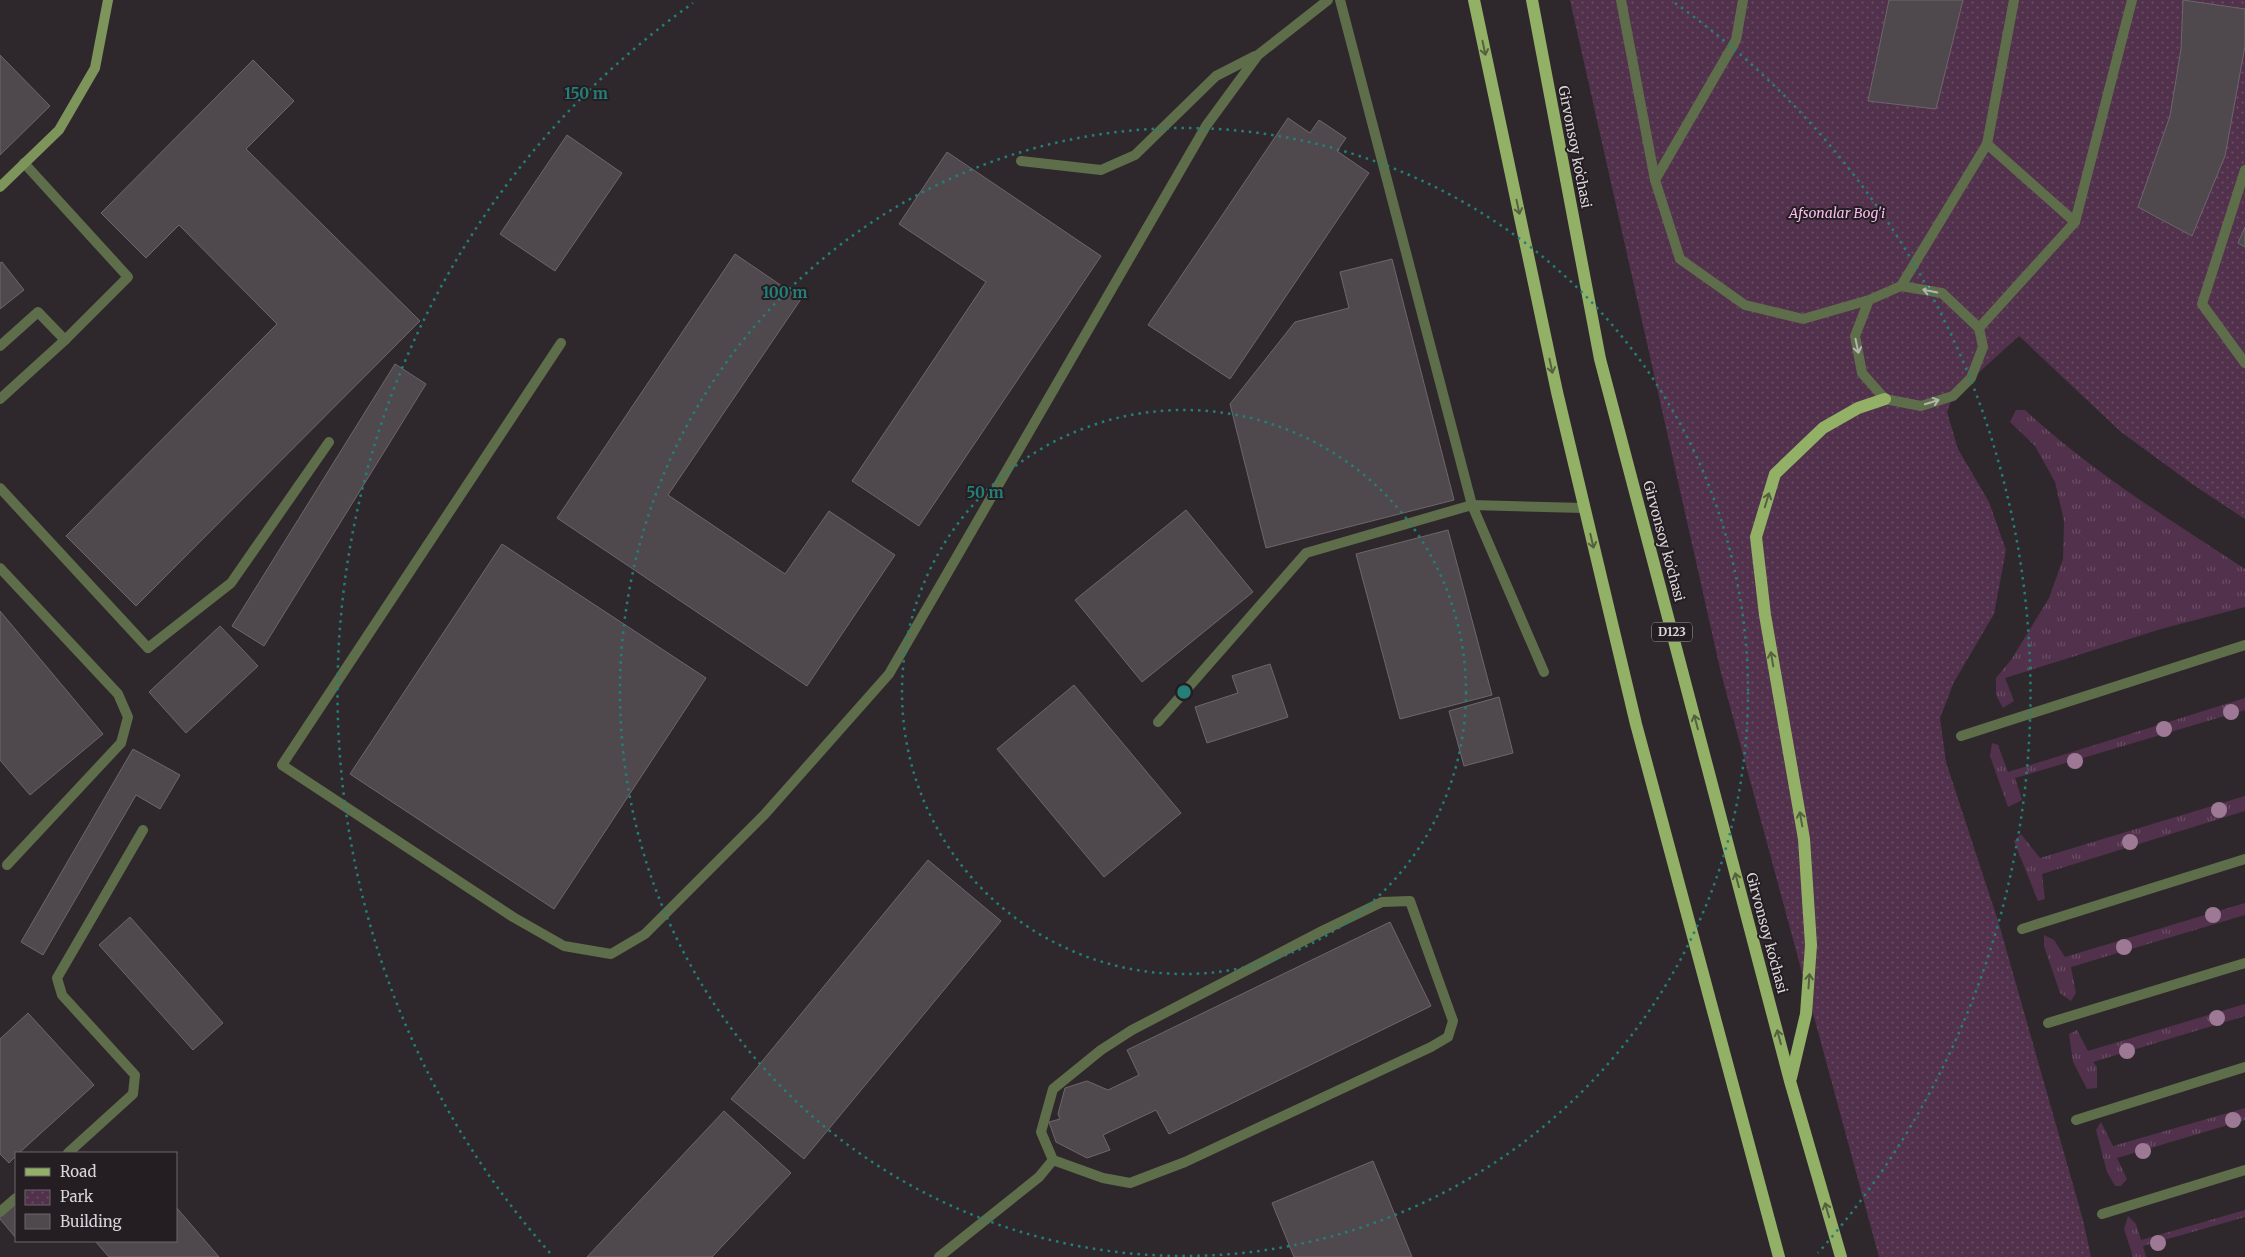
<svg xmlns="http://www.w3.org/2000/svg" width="2245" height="1257" viewBox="0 0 2245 1257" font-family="Merriweather,serif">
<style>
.grass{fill:url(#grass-tufts)}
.park{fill:url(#park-dots)}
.building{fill:#4f484d;stroke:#6e666c}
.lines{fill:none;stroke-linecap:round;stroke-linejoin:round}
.lane{stroke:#5f6e4a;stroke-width:10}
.secondary{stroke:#7d945a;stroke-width:10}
.primary{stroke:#93b166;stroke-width:12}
.tree{fill:#9e7996}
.oneway{stroke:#566041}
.oneway2{stroke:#b4b6ad}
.ring{fill:none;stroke:#238079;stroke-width:2.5;stroke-dasharray:2.5 5}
.labels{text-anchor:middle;stroke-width:4;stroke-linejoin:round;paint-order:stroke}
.shield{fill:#241e23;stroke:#a39ea2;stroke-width:1}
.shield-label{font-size:12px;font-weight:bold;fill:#d9d5d8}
.street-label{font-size:14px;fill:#d9d5d8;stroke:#241e23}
.park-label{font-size:14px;font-style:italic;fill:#f9bced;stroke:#241e23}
.centre{fill:#238079;stroke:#241e23;stroke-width:2.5}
.ring-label{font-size:15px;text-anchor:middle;font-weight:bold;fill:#238079;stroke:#241e23;stroke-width:4;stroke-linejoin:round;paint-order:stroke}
</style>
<defs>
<pattern id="grass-tufts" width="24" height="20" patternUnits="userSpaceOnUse" patternTransform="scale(1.25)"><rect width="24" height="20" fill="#51314b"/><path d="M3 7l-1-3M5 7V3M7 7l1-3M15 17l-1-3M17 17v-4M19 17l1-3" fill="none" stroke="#694e64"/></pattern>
<pattern id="park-dots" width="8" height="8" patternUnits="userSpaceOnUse" patternTransform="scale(1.25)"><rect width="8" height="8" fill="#51314b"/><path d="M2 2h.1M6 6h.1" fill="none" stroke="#694e64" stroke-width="1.8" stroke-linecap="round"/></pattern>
</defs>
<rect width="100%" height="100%" fill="#2e282c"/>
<g class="grass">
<path d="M2016,410H2025C2092,472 2169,519 2245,569V607L2161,629L2005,678L2014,701L2003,708L1996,695V678L2011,660L2049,598L2063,559L2064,521L2055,482L2035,446L2010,422Z"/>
<path d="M2245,698V710L2015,778L2022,800L2008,807L1990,756L1992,743L1998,745L2008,772Z"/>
<path d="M2245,796V811L2042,874L2045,899L2038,901L2014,841L2021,834L2040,858Z"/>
<path d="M2245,903V915L2071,967L2076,993L2071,1001L2060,993L2044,946V935L2054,940L2065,957Z"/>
<path d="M2245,1004V1016L2093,1062L2097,1067V1088L2087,1089L2073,1062L2069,1034L2077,1030L2088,1051Z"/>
<path d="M2245,1108V1120L2117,1158L2127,1179L2121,1186H2115L2107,1172L2096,1130L2101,1122L2113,1146Z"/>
<path d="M2245,1210V1217L2143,1246L2146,1257H2133L2124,1229L2128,1216L2136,1224L2141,1240Z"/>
</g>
<path class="park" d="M1570,0H2245V519L2192,484L2121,432L2019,336L1953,396L1947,412L1958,449L1989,502L2006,550L1994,614L1954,682L1940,718L1946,762L1999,924L2083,1220L2091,1257H1879L1721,673Z"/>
<g class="building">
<path d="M1889,0H1963L1936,109L1868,101Z"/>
<path d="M2183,0L2245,9V46L2225,156L2192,236L2138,207L2170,116L2181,49Z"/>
<path d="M0,55L50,106L0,155Z"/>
<path d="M253,60L294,101L246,149L420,321L136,606L66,536L277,324L179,225L146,258L101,213Z"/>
<path d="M1288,118L1310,133L1319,120L1346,138L1337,151L1369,173L1230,379L1148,325Z"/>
<path d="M567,135L622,173L555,271L500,234Z"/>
<path d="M947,152L1101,256L919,526L852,481L986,282L899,224Z"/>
<path d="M2245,227V247L2238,243Z"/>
<path d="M735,254L801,299L668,495L785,574L829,511L895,555L807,686L557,518Z"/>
<path d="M1392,259L1454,500L1266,548L1230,404L1295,322L1349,308L1340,272Z"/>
<path d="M2,262L24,290L0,309V263Z"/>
<path d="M395,364L426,384L264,646L232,626Z"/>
<path d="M1186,510L1253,592L1142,682L1075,600Z"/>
<path d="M1448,530L1492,695L1400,719L1356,554Z"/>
<path d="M502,544L706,678L554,909L350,774Z"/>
<path d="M0,611L103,734L30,795L0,760Z"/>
<path d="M220,626L258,666L186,733L149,692Z"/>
<path d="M1270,664L1288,717L1207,743L1195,707L1238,693L1232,676Z"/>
<path d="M1074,685L1181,813L1104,877L997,749Z"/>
<path d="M1499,697L1513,753L1464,766L1449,711Z"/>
<path d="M133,749L180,775L160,809L136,795L43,955L21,942Z"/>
<path d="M928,860L1001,921L804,1159L731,1099Z"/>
<path d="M130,917L223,1023L193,1050L99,945Z"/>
<path d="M1390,922L1431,1006L1169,1134L1156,1110L1103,1135L1110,1150L1087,1158L1056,1142L1049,1122L1060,1119L1058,1114L1065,1088L1087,1081L1108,1090L1139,1075L1127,1050Z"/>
<path d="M28,1013L94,1085L19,1153H16V1156L9,1163L0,1154V1039Z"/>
<path d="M724,1111L791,1173L712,1257H587Z"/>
<path d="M1373,1161L1412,1257H1294L1272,1203Z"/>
<path d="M16,1202V1238L0,1219V1216Z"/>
<path d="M176,1207L219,1257H109L95,1241H176Z"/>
</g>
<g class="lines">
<g class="lane">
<path d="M1340,0L1472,505L1544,672"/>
<path d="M1621,0L1655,180L1680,259L1745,305L1803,319L1869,300L1901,286L1942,293L1979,328L1983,347L1971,378L1953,396L1921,406L1885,399L1862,373L1855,336L1869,300"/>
<path d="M1987,144L2014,0"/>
<path d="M1021,161L1101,170L1135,155L1216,76L1255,56"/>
<path d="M2245,170L2202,304L2245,363"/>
<path d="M1655,180L1736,40L1743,0"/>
<path d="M1901,286L1987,144L2075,222"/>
<path d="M1979,328L2075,222L2132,0"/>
<path d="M561,343L282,765L513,917L564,946L611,954L645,934L765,814L889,674L1206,126L1258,55L1328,0"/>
<path d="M0,346L38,312L65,340"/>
<path d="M0,399L65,340L128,277L24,163"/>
<path d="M0,488L148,648L231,583L329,442"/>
<path d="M0,568L118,694L128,717L121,743L7,865"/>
<path d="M1158,722L1306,553L1472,505L1584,508"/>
<path d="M1961,736L2245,645"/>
<path d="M1410,901L1453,1021L1448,1037L1431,1047L1185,1162L1130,1183L1103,1178L1053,1160L1041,1132L1053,1089L1101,1050L1132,1030L1322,931L1382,902Z"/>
<path d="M2022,929L2245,859"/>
<path d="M2048,1023L2245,963"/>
<path d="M2076,1120L2245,1067"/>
<path d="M68,1153L133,1094L135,1075L62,995L57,978L143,830"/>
<path d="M0,1212L16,1198"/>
<path d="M2102,1214L2245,1170"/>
<path d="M939,1257L1039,1177L1053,1160"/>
</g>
<path class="secondary" d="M0,187L59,130L95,68L108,0"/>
<g class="primary">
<path d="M1474,0L1557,392L1636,724L1779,1257"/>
<path d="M1532,0L1600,359L1790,1081L1841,1257"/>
<path d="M1791,1078L1806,1014L1811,945L1804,839L1765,615L1756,537L1775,474L1823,428L1858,408L1885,399"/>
</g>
</g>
<g class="tree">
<circle cx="2231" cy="712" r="8"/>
<circle cx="2164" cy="729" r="8"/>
<circle cx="2075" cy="761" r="8"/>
<circle cx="2219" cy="810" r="8"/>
<circle cx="2130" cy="842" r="8"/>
<circle cx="2213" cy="915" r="8"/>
<circle cx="2124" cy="947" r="8"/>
<circle cx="2217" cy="1018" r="8"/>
<circle cx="2127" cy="1051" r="8"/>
<circle cx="2233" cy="1120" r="8"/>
<circle cx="2143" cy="1151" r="8"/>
<circle cx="2158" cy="1243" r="8"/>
</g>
<defs><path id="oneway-shaft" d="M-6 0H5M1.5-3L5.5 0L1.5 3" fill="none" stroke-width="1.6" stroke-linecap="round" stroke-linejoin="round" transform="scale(1.25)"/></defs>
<g class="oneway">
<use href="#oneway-shaft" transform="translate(1484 48) rotate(78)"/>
<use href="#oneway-shaft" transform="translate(1518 207) rotate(78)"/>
<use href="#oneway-shaft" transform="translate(1551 366) rotate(78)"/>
<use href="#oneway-shaft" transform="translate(1767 500) rotate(-73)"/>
<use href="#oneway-shaft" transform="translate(1592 541) rotate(77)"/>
<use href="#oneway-shaft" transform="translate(1772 659) rotate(-100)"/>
<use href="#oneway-shaft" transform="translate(1696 722) rotate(-105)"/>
<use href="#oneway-shaft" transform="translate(1801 819) rotate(-100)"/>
<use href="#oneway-shaft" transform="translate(1737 880) rotate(-105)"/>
<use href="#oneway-shaft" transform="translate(1809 981) rotate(-86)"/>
<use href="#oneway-shaft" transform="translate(1779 1037) rotate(-105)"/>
<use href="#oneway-shaft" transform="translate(1827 1210) rotate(-106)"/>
</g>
<g class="oneway2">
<use href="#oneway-shaft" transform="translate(1930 291) rotate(-169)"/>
<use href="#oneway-shaft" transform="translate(1857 346) rotate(78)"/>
<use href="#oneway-shaft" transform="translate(1932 402) rotate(-17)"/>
</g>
<g class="ring">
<circle cx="1184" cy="692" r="282"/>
<circle cx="1184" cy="692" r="564"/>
<path d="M550 1253A846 846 0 0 1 693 3M1675 3A846 846 0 0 1 1818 1253"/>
</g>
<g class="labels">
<rect class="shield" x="1652" y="622.5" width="40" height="19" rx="4"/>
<g class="shield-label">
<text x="1672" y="636">D123</text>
</g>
<g class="street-label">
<text transform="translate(1575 147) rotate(79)" y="5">Girvonsoy koʻchasi</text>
<text transform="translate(1664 541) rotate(75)" y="5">Girvonsoy koʻchasi</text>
<text transform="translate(1767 933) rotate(75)" y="5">Girvonsoy koʻchasi</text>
</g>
<g class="park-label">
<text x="1837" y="218">Afsonalar Bog'i</text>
</g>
</g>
<circle cx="1184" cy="692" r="8" class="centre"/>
<g class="ring-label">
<text x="586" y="99">150 m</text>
<text x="785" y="298">100 m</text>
<text x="985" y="498">50 m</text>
</g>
<rect x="15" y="1152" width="162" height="90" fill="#241e23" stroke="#6c676b"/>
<rect x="25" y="1168" width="25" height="8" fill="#93b166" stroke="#6c676b"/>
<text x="60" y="1177" font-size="15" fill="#d9d5d8">Road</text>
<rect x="25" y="1190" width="25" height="15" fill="url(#park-dots)" stroke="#6c676b"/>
<text x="60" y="1202" font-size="15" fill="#d9d5d8">Park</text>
<rect x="25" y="1214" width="25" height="15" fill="#4f484d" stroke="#6c676b"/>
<text x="60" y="1227" font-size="15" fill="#d9d5d8">Building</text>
</svg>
